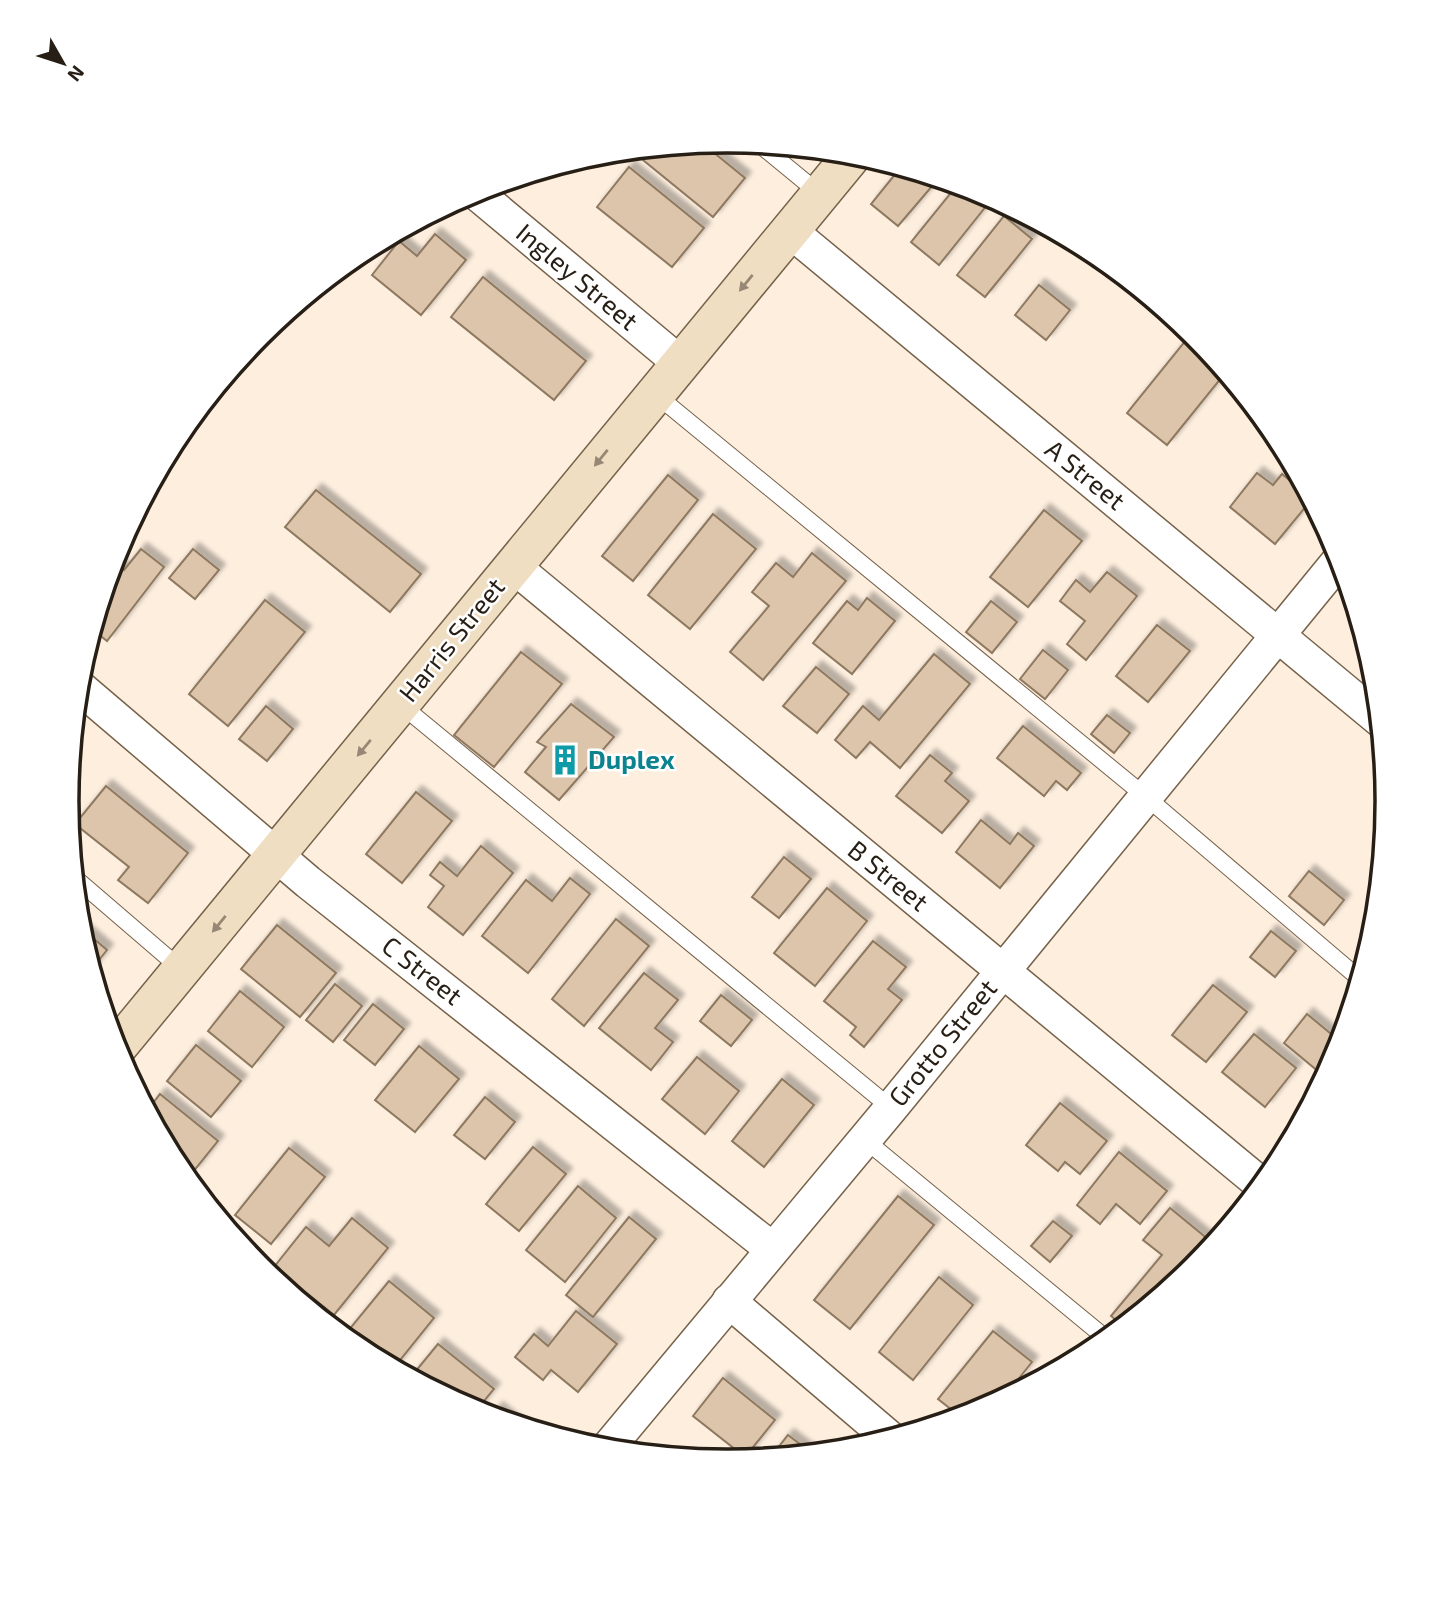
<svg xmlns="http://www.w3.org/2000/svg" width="1455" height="1603" viewBox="0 0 1455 1603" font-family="'Exo 2',sans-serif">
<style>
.building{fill:#dcc5aa;stroke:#8e7960;stroke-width:2;filter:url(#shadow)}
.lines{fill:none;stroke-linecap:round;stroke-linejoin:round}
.service-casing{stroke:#766149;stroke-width:18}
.minor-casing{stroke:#766149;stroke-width:36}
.secondary-casing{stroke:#766149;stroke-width:41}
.service{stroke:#fff;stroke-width:16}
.minor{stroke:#fff;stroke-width:33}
.secondary{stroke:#f0dec2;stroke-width:38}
.oneway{fill:#968874}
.labels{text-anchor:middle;stroke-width:5;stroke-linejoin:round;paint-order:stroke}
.street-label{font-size:26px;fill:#271f15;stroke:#fff}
.culture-label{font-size:26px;font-weight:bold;fill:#0d838f;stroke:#fff;text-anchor:start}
.rim{fill:none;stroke:#271f15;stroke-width:3.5}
</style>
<defs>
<filter id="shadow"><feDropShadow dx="6" dy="-6" stdDeviation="2" flood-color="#0004"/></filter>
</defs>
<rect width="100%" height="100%" fill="#fdeede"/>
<g class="building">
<path d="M702,143L745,178L713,217L643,160L653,148Z"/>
<path d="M629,167L704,228L672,267L597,207Z"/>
<path d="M901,167L939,178L898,226L871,204Z"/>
<path d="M958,184L987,205L939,265L911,242Z"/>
<path d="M1004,216L1032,239L985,297L957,275Z"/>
<path d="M435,234L466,260L421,315L372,275L399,241L417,256Z"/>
<path d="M483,277L586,361L554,400L451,317Z"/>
<path d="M1039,285L1070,310L1046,340L1015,315Z"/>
<path d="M1182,324L1195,334L1226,372L1167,445L1127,413L1191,334L1181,326Z"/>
<path d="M1257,473L1273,485L1282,474L1312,499L1275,544L1230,507Z"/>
<path d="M668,475L698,500L633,581L602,556Z"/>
<path d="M316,490L421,574L390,612L285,527Z"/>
<path d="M1044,510L1082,541L1028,607L990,577Z"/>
<path d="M713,514L756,549L690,629L648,595Z"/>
<path d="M141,549L164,567L107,641L92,629L113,561L124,570Z"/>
<path d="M193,549L219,570L195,599L169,578Z"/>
<path d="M812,553L846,581L763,680L730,652L769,606L752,592L776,563L793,577Z"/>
<path d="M1107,572L1137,596L1086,660L1067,644L1085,621L1060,601L1076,580L1090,592Z"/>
<path d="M867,598L895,621L852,674L813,643L847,601L858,610Z"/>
<path d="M265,600L305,632L228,726L189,694Z"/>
<path d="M991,601L1017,622L992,653L966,632Z"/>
<path d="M1157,625L1190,651L1148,702L1116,676Z"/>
<path d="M1043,650L1068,670L1045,699L1020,679Z"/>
<path d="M521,652L562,684L494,767L454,735Z"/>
<path d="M934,654L970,684L900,768L870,742L856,758L835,740L863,706L879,720Z"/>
<path d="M816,667L849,694L817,733L783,706Z"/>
<path d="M571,704L614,737L559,800L525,772L546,747L537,742Z"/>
<path d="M266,706L293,729L267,761L239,739Z"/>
<path d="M1107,715L1130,733L1114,753L1091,734Z"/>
<path d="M1023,726L1081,773L1067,790L1056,781L1044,796L997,758Z"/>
<path d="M930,755L952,773L945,781L969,801L942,833L896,796Z"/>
<path d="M106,786L188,853L148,903L118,880L129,867L75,824Z"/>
<path d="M416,792L452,821L402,883L366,854Z"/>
<path d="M981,820L1010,844L1018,833L1034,846L1000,888L956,852Z"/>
<path d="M481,846L513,873L463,935L428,907L444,886L430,875L440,862L457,876Z"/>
<path d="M784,857L811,879L779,918L752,897Z"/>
<path d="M1309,871L1344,900L1324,925L1289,896Z"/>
<path d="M570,878L590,894L528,973L482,936L526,880L552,901Z"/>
<path d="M827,888L867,921L815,986L774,953Z"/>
<path d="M616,919L649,946L584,1026L552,999Z"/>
<path d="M277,925L336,973L300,1017L241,969Z"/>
<path d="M79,926L107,950L91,970L79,930Z"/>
<path d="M1271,931L1296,951L1275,977L1250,957Z"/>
<path d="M873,941L906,967L888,989L902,1000L864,1047L850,1035L856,1027L824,1001Z"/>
<path d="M644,973L678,1000L655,1028L673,1042L651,1070L599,1028Z"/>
<path d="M335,984L362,1006L333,1042L306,1020Z"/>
<path d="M1213,985L1247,1012L1206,1062L1172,1035Z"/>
<path d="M240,991L284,1027L252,1067L208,1031Z"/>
<path d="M721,995L752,1020L731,1046L700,1021Z"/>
<path d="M373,1004L404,1029L375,1065L344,1040Z"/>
<path d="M1307,1014L1342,1043L1319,1072L1284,1043Z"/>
<path d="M1254,1034L1296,1068L1265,1107L1222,1072Z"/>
<path d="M196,1045L241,1081L211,1117L167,1081Z"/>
<path d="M419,1046L459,1079L415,1132L375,1100Z"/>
<path d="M697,1057L739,1091L705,1134L662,1099Z"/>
<path d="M782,1079L814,1105L764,1167L732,1141Z"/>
<path d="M160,1094L218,1141L193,1172L169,1152L147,1111Z"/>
<path d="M485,1097L515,1122L485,1159L454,1135Z"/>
<path d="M1060,1103L1107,1141L1080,1174L1065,1162L1058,1171L1026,1145Z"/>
<path d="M1311,1105L1294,1137L1289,1133Z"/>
<path d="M533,1147L566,1174L519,1231L486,1204Z"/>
<path d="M289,1148L325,1177L271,1244L235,1215Z"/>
<path d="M1119,1152L1167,1191L1140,1224L1116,1204L1100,1224L1077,1205Z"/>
<path d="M578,1186L616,1218L565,1282L526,1250Z"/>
<path d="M898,1196L934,1225L850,1329L814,1300Z"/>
<path d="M1170,1208L1215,1245L1195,1269L1124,1327L1111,1316L1162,1255L1143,1240Z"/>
<path d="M629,1217L656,1239L593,1317L566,1295Z"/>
<path d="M352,1218L388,1248L334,1315L274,1267L306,1227L329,1246Z"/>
<path d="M1053,1221L1072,1236L1050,1262L1031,1246Z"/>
<path d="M939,1277L973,1305L913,1380L879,1352Z"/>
<path d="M389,1281L434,1318L393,1369L360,1351L343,1337Z"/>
<path d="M576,1311L617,1344L578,1392L551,1370L543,1380L515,1357L534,1334L548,1346Z"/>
<path d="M993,1331L1032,1362L1000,1402L980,1412L962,1418L938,1399Z"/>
<path d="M438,1344L494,1389L475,1412L410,1378Z"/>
<path d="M723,1378L775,1420L745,1457L693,1416Z"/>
<path d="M497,1408L519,1426L490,1417Z"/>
<path d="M788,1435L813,1454L770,1458Z"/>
</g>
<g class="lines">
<g class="service-casing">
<g id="service">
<path d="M759,144L820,194"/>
<path d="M654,393L1145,796L1361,980"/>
<path d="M400,704L891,1108"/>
<path d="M74,877L181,969"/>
<path d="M864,1139L1108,1340"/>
</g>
</g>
<g class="minor-casing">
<g id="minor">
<path d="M474,191L680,363"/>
<path d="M789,230L1380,720"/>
<path d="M513,566L1263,1186"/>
<path d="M78,686L308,882L772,1249"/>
<path d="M729,1301L891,1439"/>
<path d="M606,1450L891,1108L1341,558"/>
</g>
</g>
<g class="secondary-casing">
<path id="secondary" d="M115,1050L854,153"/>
</g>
<use href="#service" class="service"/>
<use href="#minor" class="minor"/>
<use href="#secondary" class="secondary"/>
</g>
<defs><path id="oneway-solid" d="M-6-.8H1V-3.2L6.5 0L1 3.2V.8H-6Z" transform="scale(1.75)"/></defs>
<g class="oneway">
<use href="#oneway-solid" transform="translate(746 283) rotate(129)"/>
<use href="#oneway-solid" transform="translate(601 458) rotate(129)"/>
<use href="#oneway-solid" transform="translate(364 748) rotate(130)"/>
<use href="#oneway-solid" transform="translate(219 924) rotate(129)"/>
</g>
<defs>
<g id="building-bare" transform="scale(2.415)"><path d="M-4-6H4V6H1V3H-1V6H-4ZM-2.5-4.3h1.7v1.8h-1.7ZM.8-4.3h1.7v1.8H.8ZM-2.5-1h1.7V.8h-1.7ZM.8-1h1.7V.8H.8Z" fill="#0f9aa8" stroke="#fff" stroke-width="2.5" paint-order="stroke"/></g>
</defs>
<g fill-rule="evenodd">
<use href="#building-bare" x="565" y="760"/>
</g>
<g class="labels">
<g class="street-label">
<text transform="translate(577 277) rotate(40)" y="9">Ingley Street</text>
<text transform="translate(1085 475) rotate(39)" y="9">A Street</text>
<text transform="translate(452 640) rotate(-51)" y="9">Harris Street</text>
<text transform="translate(888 876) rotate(39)" y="9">B Street</text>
<text transform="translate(422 971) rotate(38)" y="9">C Street</text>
<text transform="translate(943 1043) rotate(-51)" y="9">Grotto Street</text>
</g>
<g class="culture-label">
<text x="588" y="769">Duplex</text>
</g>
</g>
<path d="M0 0H1455V1603H0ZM79 801a648 648 0 1 1 1296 0a648 648 0 1 1-1296 0Z" fill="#fff" fill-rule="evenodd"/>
<path class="rim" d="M79 801a648 648 0 1 1 1296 0a648 648 0 1 1-1296 0Z"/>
<g transform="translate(63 63) rotate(129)" stroke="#ffffff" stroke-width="5" paint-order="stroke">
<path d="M0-5L12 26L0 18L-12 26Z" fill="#271f15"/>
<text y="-10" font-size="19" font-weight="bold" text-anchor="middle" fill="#271f15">N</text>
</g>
</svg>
